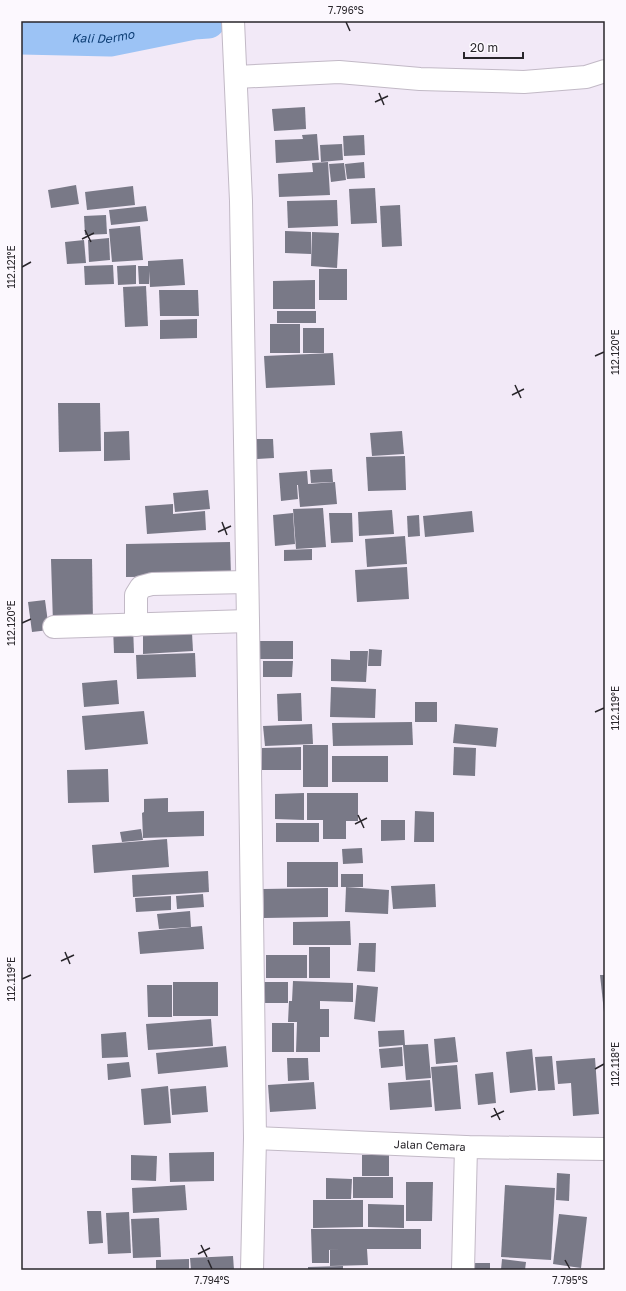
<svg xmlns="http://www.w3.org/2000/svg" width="626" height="1291" viewBox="0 0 626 1291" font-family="'Golos Text',sans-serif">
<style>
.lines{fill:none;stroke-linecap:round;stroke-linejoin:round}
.river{stroke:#9cc3f5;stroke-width:35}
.building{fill:#797987}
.minor-casing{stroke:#c2b9c6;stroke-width:24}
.minor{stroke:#fff;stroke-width:22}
.ticks{fill:none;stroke:#29262b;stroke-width:1.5}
.labels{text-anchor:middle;stroke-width:3;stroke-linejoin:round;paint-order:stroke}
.street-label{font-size:11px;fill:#29262b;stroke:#fcf8fe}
.water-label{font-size:12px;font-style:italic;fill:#0c3d74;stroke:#fcf8fe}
.neatline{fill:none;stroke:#29262b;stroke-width:1.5}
.ticks-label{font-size:10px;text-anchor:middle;fill:#29262b}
</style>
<rect width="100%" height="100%" fill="#f2e9f7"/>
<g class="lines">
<path class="river" id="s1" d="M21,37L110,39L194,22L208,21"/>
</g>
<g class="building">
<path d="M305,107L306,129L274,131L272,109Z"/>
<path d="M317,134L319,160L276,163L275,140L303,139L302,135Z"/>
<path d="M364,135L365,155L344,156L343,136Z"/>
<path d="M342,144L343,160L321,162L320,145Z"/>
<path d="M328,162L330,195L279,197L278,174L313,172L312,163Z"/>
<path d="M364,162L365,178L347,179L345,164Z"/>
<path d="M344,163L346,180L331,182L329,164Z"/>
<path d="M76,185L79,204L51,208L48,190Z"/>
<path d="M133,186L135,205L87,210L85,192Z"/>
<path d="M375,188L377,223L351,224L349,189Z"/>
<path d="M337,200L338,226L288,228L287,201Z"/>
<path d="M400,205L402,246L382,247L380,206Z"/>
<path d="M146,206L148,221L111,225L109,210Z"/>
<path d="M106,215L107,234L85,235L84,216Z"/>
<path d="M140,226L143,260L112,262L109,229Z"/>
<path d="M285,231L311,232V254L285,253Z"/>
<path d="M312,232L339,233L337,268L311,266Z"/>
<path d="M109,238L110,260L89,262L88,240Z"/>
<path d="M84,240L86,263L67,264L65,242Z"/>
<path d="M183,259L185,285L150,287L149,271V284H139L138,266H148V261Z"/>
<path d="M113,265L114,284L85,285L84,266Z"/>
<path d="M136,265V284L118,285L117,266Z"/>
<rect x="319" y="269" width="28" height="31"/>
<path d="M315,280V309H273V281Z"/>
<path d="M146,286L148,326L125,327L123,287Z"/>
<path d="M159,290H198L199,316H160Z"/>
<rect x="277" y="311" width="39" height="12"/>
<path d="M197,319V338L160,339V320Z"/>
<rect x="270" y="324" width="30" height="29"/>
<rect x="303" y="328" width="21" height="25"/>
<path d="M333,353L335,385L266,388L264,356Z"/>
<path d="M58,403H100L101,451L59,452Z"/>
<path d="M129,431L130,460L104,461V432Z"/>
<path d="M402,431L404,454L372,456L370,433Z"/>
<path d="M256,439H273L274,458L257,459Z"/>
<path d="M405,456L406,490L368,491L366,457Z"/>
<path d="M332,469L333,482L311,483L310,470Z"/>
<path d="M307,471L308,484L335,482L337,504L300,507L298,485H297L298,499L281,501L279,473Z"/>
<path d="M208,490L210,509L175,512L173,493Z"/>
<path d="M173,504V514L205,511L206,530L147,534L145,506Z"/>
<path d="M323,508L326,547L296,549L293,509Z"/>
<path d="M392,510L394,534L359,536L358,512Z"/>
<path d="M472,511L474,532L425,537L423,516Z"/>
<path d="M293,513L295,544L275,546L273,515Z"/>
<path d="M329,513H352L353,542L331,543Z"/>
<path d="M419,515L420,536L408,537L407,516Z"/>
<path d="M405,536L407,564L367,567L365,539Z"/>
<path d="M230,542L231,576L126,577V544Z"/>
<path d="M312,549V560L284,561V550Z"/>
<path d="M51,559H92L93,623L53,624Z"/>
<path d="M407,567L409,599L357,602L355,570Z"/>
<path d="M45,600L49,630L32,632L28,602Z"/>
<path d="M133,626L134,653H114L113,627Z"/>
<path d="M192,633L193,651L143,654V635Z"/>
<rect x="257" y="641" width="36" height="18"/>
<path d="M369,649L382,650L381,666H368Z"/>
<path d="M350,651H368L366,682L331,681V659L350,660Z"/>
<path d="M195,653L196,677L137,679L136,655Z"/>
<path d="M263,661H293L292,677H263Z"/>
<path d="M117,680L119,704L84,707L82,683Z"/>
<path d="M331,687L376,689L375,718L330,717Z"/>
<path d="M301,693L302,721H278L277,694Z"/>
<rect x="415" y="702" width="22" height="20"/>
<path d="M144,711L148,744L85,750L82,716Z"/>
<path d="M412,722L413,745L333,746L332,723Z"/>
<path d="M312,724L313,744L265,746L263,726Z"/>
<path d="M455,724L498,728L496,747L453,743Z"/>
<rect x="303" y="745" width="25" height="42"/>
<path d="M301,747V770H262V748Z"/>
<path d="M454,747L476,748L475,776L453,775Z"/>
<rect x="332" y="756" width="56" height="26"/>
<path d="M108,769L109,802L68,803L67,770Z"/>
<path d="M304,793V820L275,819V794Z"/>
<path d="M307,793H358V821H346V839H323V820H307Z"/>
<path d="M168,798V812L204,811V836L143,838L142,813L144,812V799Z"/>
<path d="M415,811L434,812V842H414Z"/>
<path d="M381,820H405V840L381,841Z"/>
<rect x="276" y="823" width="43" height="19"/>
<path d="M141,829L143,840L122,842L120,832Z"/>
<path d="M167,839L169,867L94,873L92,845Z"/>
<path d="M362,848L363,863L343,864L342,849Z"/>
<rect x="287" y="862" width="51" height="25"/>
<path d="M208,871L209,892L133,897L132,875Z"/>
<rect x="341" y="874" width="22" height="13"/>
<path d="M435,884L436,907L393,909L391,886Z"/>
<path d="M346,887L389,890L388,914L345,912Z"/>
<path d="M328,888V917L264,918L263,889Z"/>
<path d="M203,894L204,907L177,909L176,896Z"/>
<path d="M171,896V910L136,912L135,898Z"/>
<path d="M190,911L191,927L159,929L157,914Z"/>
<path d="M350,921L351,945H293V922Z"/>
<path d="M202,926L204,949L140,954L138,932Z"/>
<path d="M359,943H376L375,972L357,971Z"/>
<rect x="309" y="947" width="21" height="31"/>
<rect x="266" y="955" width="41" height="23"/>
<path d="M600,975H605V1012H604Z"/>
<path d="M293,981L353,983V1002L320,1001V1009H329V1037H320V1052H296L297,1022H288L289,1001H292Z"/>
<rect x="173" y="982" width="45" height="34"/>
<rect x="260" y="982" width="28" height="21"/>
<path d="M147,985H172V1017H148Z"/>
<path d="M357,985L378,987L375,1022L354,1019Z"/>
<path d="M211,1019L213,1046L148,1050L146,1024Z"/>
<rect x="272" y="1023" width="22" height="29"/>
<path d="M404,1030L405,1045L428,1044L431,1078L406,1080L403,1045L379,1047L378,1031Z"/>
<path d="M126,1032L128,1057L102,1058L101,1034Z"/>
<path d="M455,1037L458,1062L436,1064L434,1039Z"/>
<path d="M226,1046L228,1067L158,1074L156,1053Z"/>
<path d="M402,1047L403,1066L381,1068L379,1049Z"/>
<path d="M532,1049L536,1090L510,1093L506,1052Z"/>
<path d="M552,1056L555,1090L538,1091L535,1057Z"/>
<path d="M287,1058H308L309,1080L288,1081Z"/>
<path d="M595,1058L599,1114L573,1116L571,1083L558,1084L556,1061Z"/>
<path d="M129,1062L131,1077L108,1080L107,1064Z"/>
<path d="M457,1065L461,1109L435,1111L431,1067Z"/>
<path d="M493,1072L496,1103L478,1105L475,1074Z"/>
<path d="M430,1080L432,1107L390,1110L388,1083Z"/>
<path d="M314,1082L316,1109L270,1112L268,1085Z"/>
<path d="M168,1086L171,1123L144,1125L141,1089Z"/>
<path d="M206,1086L208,1112L172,1115L170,1089Z"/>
<path d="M214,1152V1181L170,1182L169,1153Z"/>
<path d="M131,1155L157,1156L156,1181L131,1180Z"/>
<rect x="362" y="1155" width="27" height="21"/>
<path d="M557,1173L570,1174L569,1201L556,1200Z"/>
<rect x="353" y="1177" width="40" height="21"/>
<path d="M326,1178L352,1179L351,1199H326Z"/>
<path d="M406,1182H433L432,1221H406Z"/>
<path d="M185,1185L187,1210L133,1213L132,1188Z"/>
<path d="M505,1185L555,1188L551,1260L501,1257Z"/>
<path d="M313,1200H363V1227L313,1228Z"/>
<path d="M368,1204L404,1205V1228L368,1227Z"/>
<path d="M87,1211H101L103,1243L89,1244Z"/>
<path d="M129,1212L131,1253L108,1254L106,1213Z"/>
<path d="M559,1214L587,1217L581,1268L553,1264Z"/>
<path d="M159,1218L161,1257L133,1258L131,1219Z"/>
<path d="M311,1229H421V1249H367L368,1265L330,1266V1250L343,1249L329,1250V1263H312Z"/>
<path d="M233,1256L234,1270H191L190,1258Z"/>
<path d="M189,1259V1270H156V1260Z"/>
<path d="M502,1259L526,1262L525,1270H501Z"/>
<rect x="471" y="1263" width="19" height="7"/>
<path d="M343,1266V1270H308V1267Z"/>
</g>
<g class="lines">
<g class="minor-casing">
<g id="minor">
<path d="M233,21L241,201L248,621L255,1138L252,1270"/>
<path d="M236,77L339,72L420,79L524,82L586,77L605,71"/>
<path d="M136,625V595L141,587L152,584L247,582"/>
<path d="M54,627L248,621"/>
<path id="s2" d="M255,1138L466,1147L605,1149"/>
<path d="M463,1270L466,1147"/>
</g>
</g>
<use href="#minor" class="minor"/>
</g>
<path class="ticks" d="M346,22L350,31M379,93L384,105M375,102L388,96M85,230L91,242M82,239L94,233M22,267L31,262M595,356L604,352M515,385L521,398M512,395L524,389M222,522L227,535M218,532L231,526M22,623L31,619M595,712L604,708M358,815L364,828M355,824L367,818M65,952L70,964M61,961L74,955M22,979L31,975M595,1069L604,1064M494,1108L500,1120M491,1117L504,1111M201,1245L207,1257M198,1254L210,1248M208,1260L212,1269M565,1260L570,1269"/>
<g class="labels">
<g class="street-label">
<text dy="4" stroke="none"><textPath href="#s2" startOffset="175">Jalan Cemara</textPath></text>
</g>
<g class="water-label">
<text dy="4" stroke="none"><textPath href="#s1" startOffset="82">Kali Dermo</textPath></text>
</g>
</g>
<rect width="626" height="1291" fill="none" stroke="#fcf8fe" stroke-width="44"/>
<path d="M464 52v6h59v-6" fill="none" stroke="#29262b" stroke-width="2"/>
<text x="470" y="52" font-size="12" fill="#29262b" stroke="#fcf8fe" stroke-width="3" paint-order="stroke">20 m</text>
<rect x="22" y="22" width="582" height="1247" class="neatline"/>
<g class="ticks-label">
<text x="346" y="14">7.796°S</text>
<text transform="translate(11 267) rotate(-90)" y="4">112.121°E</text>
<text transform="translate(615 352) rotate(-90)" y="4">112.120°E</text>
<text transform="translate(11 623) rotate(-90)" y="4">112.120°E</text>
<text transform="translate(615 708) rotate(-90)" y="4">112.119°E</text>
<text transform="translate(11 979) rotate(-90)" y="4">112.119°E</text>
<text transform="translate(615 1064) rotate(-90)" y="4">112.118°E</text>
<text x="212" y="1284">7.794°S</text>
<text x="570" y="1284">7.795°S</text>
</g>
</svg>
